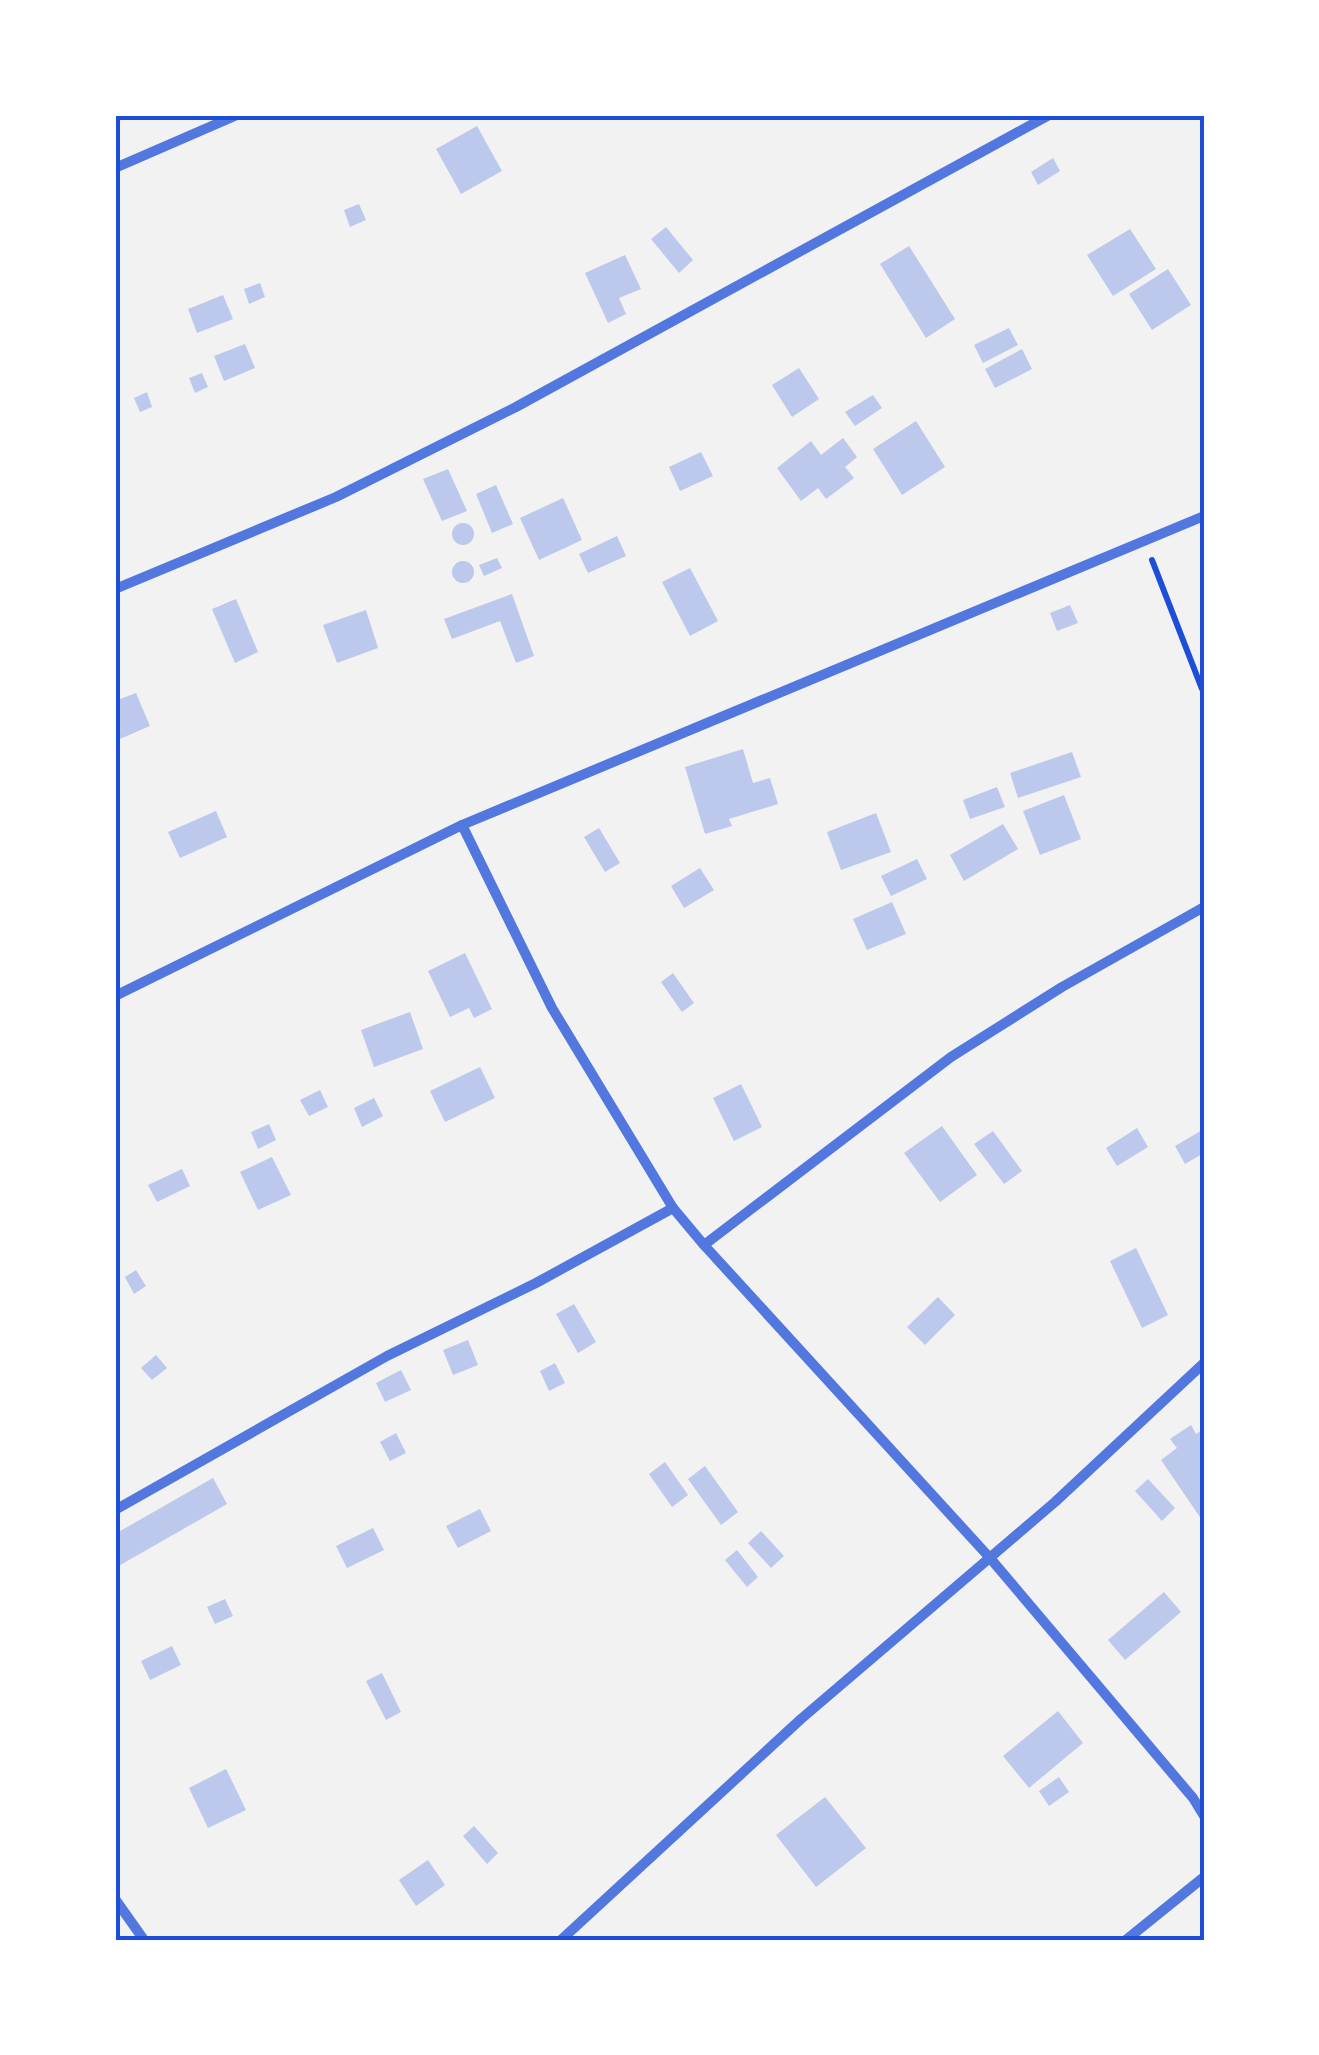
<svg xmlns="http://www.w3.org/2000/svg" width="1319" height="2055" viewBox="0 0 1319 2055" font-family="Rubik,sans-serif">
<style>
.building{fill:#bdc9ec}
.lines{fill:none;stroke-linecap:round;stroke-linejoin:round}
.path{stroke:#1d4ed8;stroke-width:6}
.minor{stroke:#5277de;stroke-width:10}
.neatline{fill:none;stroke:#1d4ed8;stroke-width:4}
</style>
<rect width="100%" height="100%" fill="#f2f2f2"/>
<g class="building">
<path d="M477,126L502,171L461,194L436,149Z"/>
<path d="M1053,158L1060,171L1038,185L1031,172Z"/>
<path d="M359,204L366,220L350,227L344,210Z"/>
<path d="M666,227L693,260L679,273L651,239Z"/>
<path d="M1130,229L1156,269L1113,296L1087,255Z"/>
<path d="M909,246L955,319L926,338L880,264Z"/>
<path d="M625,255L641,289L619,298L626,314L608,323L585,273Z"/>
<path d="M1168,269L1191,305L1152,330L1129,294Z"/>
<path d="M260,283L265,297L249,304L244,289Z"/>
<path d="M223,295L233,319L197,333L188,309Z"/>
<path d="M1009,328L1018,345L983,363L974,345Z"/>
<path d="M245,344L255,368L224,381L214,356Z"/>
<path d="M1022,349L1032,369L995,388L985,369Z"/>
<path d="M799,368L819,399L792,417L772,385Z"/>
<path d="M202,373L208,387L195,393L189,378Z"/>
<path d="M147,392L152,407L140,412L134,398Z"/>
<path d="M873,395L882,408L855,426L845,412Z"/>
<path d="M916,421L945,467L902,495L873,449Z"/>
<path d="M843,438L857,457L845,467L854,478L826,499L818,488L801,501L777,468L811,441L821,455Z"/>
<path d="M701,452L713,476L680,491L669,467Z"/>
<path d="M448,469L467,511L442,521L423,479Z"/>
<path d="M496,485L513,524L492,533L476,494Z"/>
<path d="M563,498L582,540L539,560L520,518Z"/>
<circle cx="463" cy="534" r="11"/>
<path d="M617,536L626,556L588,573L579,554Z"/>
<path d="M497,558L502,568L484,576L479,565Z"/>
<circle cx="463" cy="572" r="11"/>
<path d="M690,568L718,621L690,636L662,582Z"/>
<path d="M512,594L534,656L516,663L500,621L452,639L444,619Z"/>
<path d="M236,599L258,652L235,663L212,609Z"/>
<path d="M1070,605L1078,623L1057,631L1050,613Z"/>
<path d="M366,610L378,648L337,663L323,625Z"/>
<path d="M136,693L150,726L115,741V701Z"/>
<path d="M743,749L753,783L770,778L778,804L729,819L732,826L705,834L685,767Z"/>
<path d="M1072,752L1081,777L1018,798L1010,773Z"/>
<path d="M997,787L1005,807L970,819L963,800Z"/>
<path d="M1064,795L1081,839L1040,855L1023,811Z"/>
<path d="M216,811L227,837L180,858L168,832Z"/>
<path d="M876,813L891,852L841,870L827,832Z"/>
<path d="M1003,824L1018,849L964,881L950,855Z"/>
<path d="M599,828L620,863L605,872L584,837Z"/>
<path d="M917,859L927,879L891,896L881,876Z"/>
<path d="M700,868L714,890L684,908L671,886Z"/>
<path d="M892,902L906,934L867,950L853,919Z"/>
<path d="M465,953L492,1009L474,1018L469,1008L450,1017L428,971Z"/>
<path d="M673,973L694,1003L682,1012L661,982Z"/>
<path d="M410,1012L423,1049L374,1067L361,1030Z"/>
<path d="M480,1067L495,1098L445,1122L430,1091Z"/>
<path d="M741,1084L762,1127L734,1141L713,1098Z"/>
<path d="M320,1090L328,1107L309,1116L300,1100Z"/>
<path d="M374,1098L383,1116L362,1127L354,1108Z"/>
<path d="M269,1124L276,1140L258,1149L251,1132Z"/>
<path d="M942,1126L977,1175L940,1202L904,1153Z"/>
<path d="M1137,1128L1148,1147L1117,1166L1106,1148Z"/>
<path d="M1204,1129V1153L1185,1164L1175,1146Z"/>
<path d="M993,1131L1022,1171L1004,1184L974,1144Z"/>
<path d="M272,1157L291,1195L258,1210L240,1172Z"/>
<path d="M182,1169L190,1186L157,1202L148,1185Z"/>
<path d="M1136,1248L1168,1315L1142,1328L1110,1261Z"/>
<path d="M136,1270L146,1286L134,1294L125,1277Z"/>
<path d="M938,1297L955,1315L925,1345L907,1327Z"/>
<path d="M574,1304L596,1342L578,1353L556,1314Z"/>
<path d="M468,1340L478,1365L453,1375L443,1350Z"/>
<path d="M156,1355L167,1368L152,1380L141,1368Z"/>
<path d="M555,1363L565,1383L549,1391L540,1371Z"/>
<path d="M401,1370L411,1390L385,1402L376,1383Z"/>
<path d="M1191,1425L1196,1434L1204,1429V1523L1161,1460L1177,1448L1170,1439Z"/>
<path d="M396,1433L406,1453L390,1461L380,1442Z"/>
<path d="M665,1462L688,1495L672,1507L649,1474Z"/>
<path d="M705,1466L738,1512L721,1525L688,1479Z"/>
<path d="M213,1478L227,1504L115,1568V1534Z"/>
<path d="M1148,1479L1175,1508L1162,1521L1135,1491Z"/>
<path d="M480,1509L491,1531L458,1548L446,1526Z"/>
<path d="M373,1528L384,1550L347,1568L336,1546Z"/>
<path d="M761,1531L784,1556L771,1568L748,1543Z"/>
<path d="M737,1550L758,1577L747,1587L725,1560Z"/>
<path d="M1164,1592L1181,1612L1125,1660L1108,1640Z"/>
<path d="M225,1599L233,1616L215,1624L207,1607Z"/>
<path d="M172,1646L181,1665L150,1680L141,1661Z"/>
<path d="M382,1673L401,1712L386,1720L366,1681Z"/>
<path d="M1058,1711L1083,1743L1029,1788L1003,1756Z"/>
<path d="M226,1769L246,1810L208,1828L189,1788Z"/>
<path d="M1059,1777L1069,1792L1049,1806L1039,1791Z"/>
<path d="M825,1797L866,1848L816,1887L776,1835Z"/>
<path d="M474,1826L498,1853L487,1864L463,1836Z"/>
<path d="M428,1860L445,1885L416,1906L399,1880Z"/>
</g>
<g class="lines">
<path class="path" d="M1152,560L1202,689"/>
<g class="minor">
<path d="M115,168L237,115"/>
<path d="M115,589L336,497L516,407L1049,115"/>
<path d="M462,825L552,1008L673,1208L704,1245L990,1558L1193,1798L1204,1816"/>
<path d="M115,996L462,825L1204,516"/>
<path d="M704,1245L951,1057L1062,987L1204,907"/>
<path d="M115,1510L387,1356L536,1283L673,1208"/>
<path d="M115,1899L144,1940"/>
<path d="M561,1940L801,1719L1055,1502L1204,1363"/>
<path d="M1126,1940L1204,1877"/>
</g>
</g>
<rect width="1319" height="2055" fill="none" stroke="#ffffff" stroke-width="235"/>
<rect x="118" y="118" width="1084" height="1820" class="neatline"/>
</svg>
